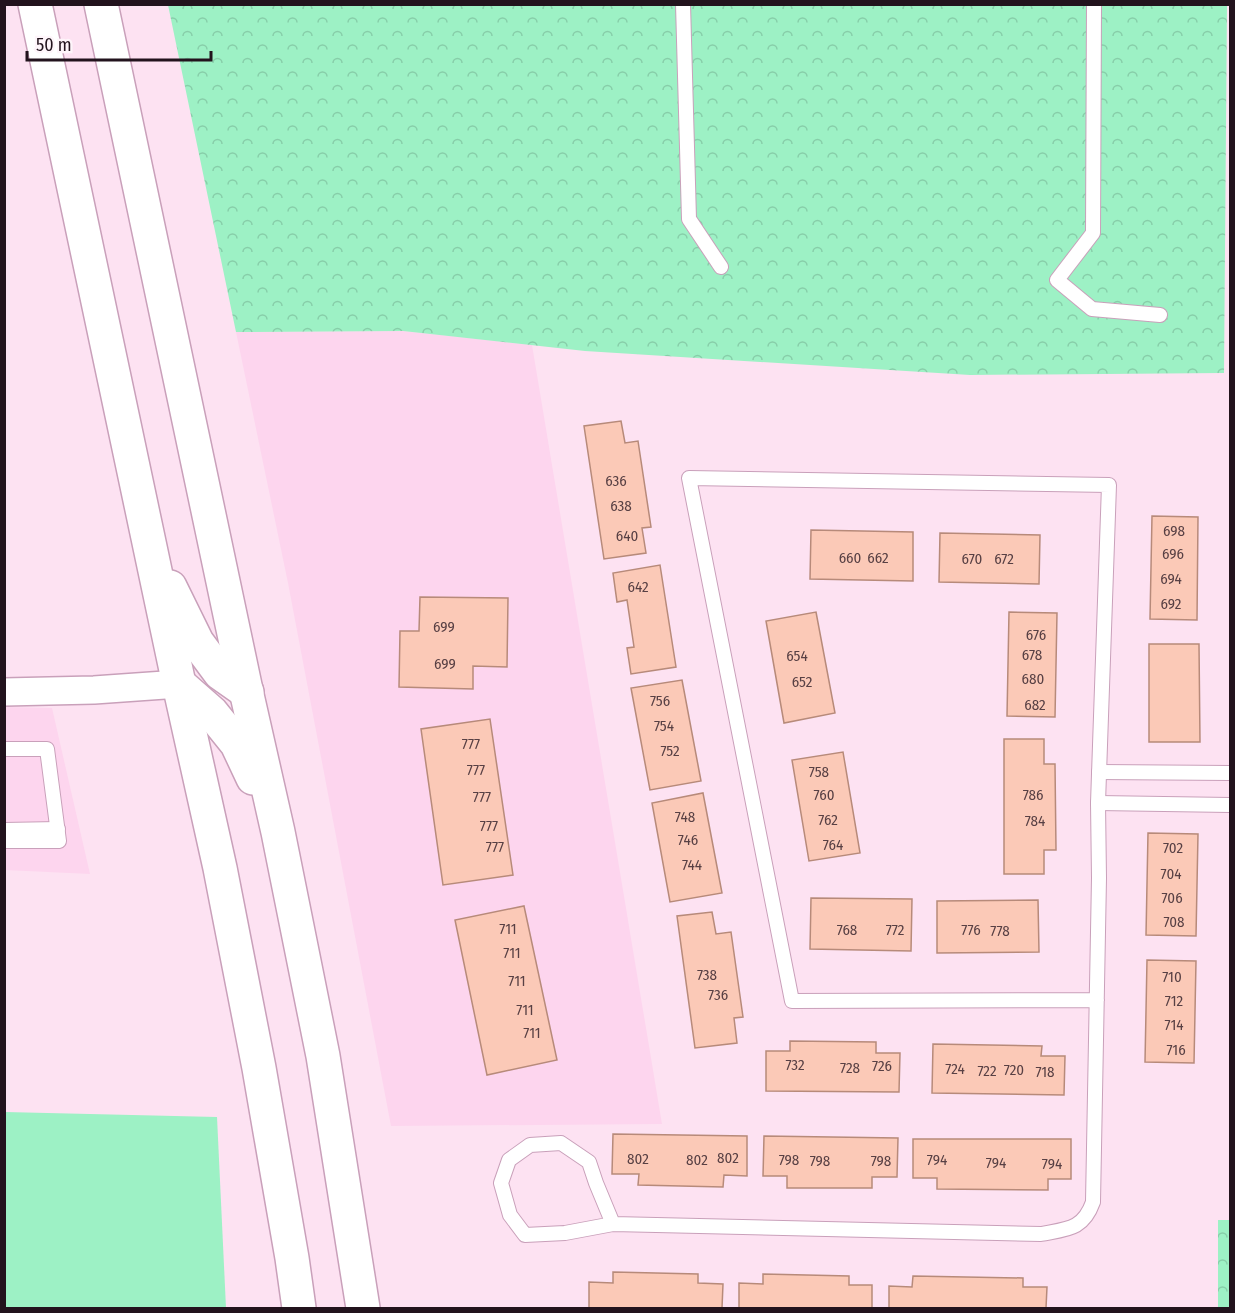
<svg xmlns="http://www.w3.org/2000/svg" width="1235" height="1313" viewBox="0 0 1235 1313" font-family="'Fira Sans Condensed',sans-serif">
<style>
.built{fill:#fdd5ee}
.grass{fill:#9df1c5}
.forest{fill:url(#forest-crowns)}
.building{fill:#fbc9b7;stroke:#b78a7a;stroke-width:1.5}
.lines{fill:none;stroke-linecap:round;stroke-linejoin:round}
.lane-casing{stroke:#c9a0ba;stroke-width:16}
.street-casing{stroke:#c9a0ba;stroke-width:30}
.highway-casing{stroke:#c9a0ba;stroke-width:36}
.lane{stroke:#fff;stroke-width:14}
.street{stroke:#fff;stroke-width:27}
.highway{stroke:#fff;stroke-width:33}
.labels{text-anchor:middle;stroke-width:4.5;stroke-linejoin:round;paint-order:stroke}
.number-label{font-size:15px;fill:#584044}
</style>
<defs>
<pattern id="forest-crowns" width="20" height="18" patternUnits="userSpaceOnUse" patternTransform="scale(1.5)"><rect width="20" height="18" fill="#9df1c5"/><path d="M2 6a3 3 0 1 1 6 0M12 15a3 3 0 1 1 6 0" fill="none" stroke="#87cea9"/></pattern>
</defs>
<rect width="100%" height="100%" fill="#fde2f2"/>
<g class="built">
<path d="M403,331L532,345L662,1124L391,1126L288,583L236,332Z"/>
<path d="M4,707L52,708L90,874L5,870Z"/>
</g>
<path class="grass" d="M5,1112L217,1117L226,1308H5Z"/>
<g class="forest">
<path d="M168,5H1227L1224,373L970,375L585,351L403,331L236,332Z"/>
<rect x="1218" y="1220" width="12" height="88"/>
</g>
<g class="building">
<path d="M621,421L625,443L638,441L651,527L642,528L646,553L604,559L584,426Z"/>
<path d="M1152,516L1198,517L1197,620L1150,619Z"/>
<path d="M811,530L913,532V581L810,579Z"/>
<path d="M940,533L1040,535L1039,584L939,582Z"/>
<path d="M660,565L676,667L631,674L627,648L634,647L627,600L617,602L613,573Z"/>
<path d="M420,597L508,598L507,667L473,666V689L399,687L400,631H419Z"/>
<path d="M816,612L835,713L784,723L766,621Z"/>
<path d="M1009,612L1057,613L1055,717L1007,716Z"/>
<path d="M1149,644H1199L1200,742H1149Z"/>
<path d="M682,680L701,781L650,790L631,688Z"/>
<path d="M490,719L513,875L443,885L421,729Z"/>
<path d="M1004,739H1044V764H1055L1056,850H1044V874H1004Z"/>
<path d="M843,752L860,853L809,861L792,760Z"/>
<path d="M703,793L722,893L670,902L652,803Z"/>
<path d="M1148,833L1198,834L1196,936L1146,935Z"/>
<path d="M811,898L912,899L911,951L810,949Z"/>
<path d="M1038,900L1039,952L937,953V901Z"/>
<path d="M524,906L557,1060L487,1075L455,920Z"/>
<path d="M712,912L716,934L731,932L743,1017L734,1018L737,1043L695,1048L677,916Z"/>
<path d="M1147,960L1196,961L1194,1063L1145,1062Z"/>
<path d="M790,1041L876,1042V1053H900L899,1092L766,1091V1051H790Z"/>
<path d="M933,1044L1042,1046L1041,1056H1065L1064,1095L932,1093Z"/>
<path d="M613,1134L747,1136V1176L724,1175L723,1187L638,1185L639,1174H612Z"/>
<path d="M764,1136L898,1138L897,1177H872V1188H787V1176H763Z"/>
<path d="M913,1139H1071V1179H1048V1190L937,1189V1178H913Z"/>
<path d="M613,1272L698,1274V1283L723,1284L722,1308H589V1282L613,1283Z"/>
<path d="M763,1274L849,1276V1285H872V1308H739V1283L763,1284Z"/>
<path d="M913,1276L1023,1278V1287H1047L1046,1308H889V1286L912,1287Z"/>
</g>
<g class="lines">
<g class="lane-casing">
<g id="lane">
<path d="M683,4L689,219L721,267"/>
<path d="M1094,4L1093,233L1057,280L1092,309L1160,315"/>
<path d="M4,749H47L59,841H4"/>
<path d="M1099,772L1230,773"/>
<path d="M1098,803L1230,805"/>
<path d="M4,830L58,829"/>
<path d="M613,1224L596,1183L589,1162L561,1143L530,1145L509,1160L501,1183L510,1215L525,1235L565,1233L613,1224L1041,1234C1067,1229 1083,1230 1093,1202L1099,878L1098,803L1109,485L689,478L792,1001L1097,1000"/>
</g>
</g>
<g class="street-casing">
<path id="street" d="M4,692L94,690L179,684"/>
</g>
<g class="highway-casing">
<g id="highway">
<path d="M35,4L179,684L220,868L259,1068L292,1258L299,1308"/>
<path d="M101,4L247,695L278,832L323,1056L363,1308"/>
<path d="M170,587L197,642L220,673L247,692"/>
<path d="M179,684L212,713L237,744L253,778"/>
</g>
</g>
<use href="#lane" class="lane"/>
<use href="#street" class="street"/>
<use href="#highway" class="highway"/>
</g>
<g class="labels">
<g class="number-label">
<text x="616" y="486">636</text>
<text x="621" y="511">638</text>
<text x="1174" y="536">698</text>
<text x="627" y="541">640</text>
<text x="1173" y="559">696</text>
<text x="850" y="563">660</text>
<text x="878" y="563">662</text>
<text x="972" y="564">670</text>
<text x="1004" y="564">672</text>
<text x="1171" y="584">694</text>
<text x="638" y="592">642</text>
<text x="1171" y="609">692</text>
<text x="444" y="632">699</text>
<text x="1036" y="640">676</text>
<text x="1032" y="660">678</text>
<text x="797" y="661">654</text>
<text x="445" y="669">699</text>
<text x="1033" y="684">680</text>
<text x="802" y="687">652</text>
<text x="660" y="706">756</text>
<text x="1035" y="710">682</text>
<text x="664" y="731">754</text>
<text x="471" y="749">777</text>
<text x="670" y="756">752</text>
<text x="476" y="775">777</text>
<text x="819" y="777">758</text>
<text x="824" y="800">760</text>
<text x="1033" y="800">786</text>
<text x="482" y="802">777</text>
<text x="685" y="822">748</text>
<text x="828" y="825">762</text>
<text x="1035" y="826">784</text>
<text x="489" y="831">777</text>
<text x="688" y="845">746</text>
<text x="833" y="850">764</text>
<text x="495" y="852">777</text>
<text x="1173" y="853">702</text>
<text x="692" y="870">744</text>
<text x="1171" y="879">704</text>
<text x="1172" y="903">706</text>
<text x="1174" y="927">708</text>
<text x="508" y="934">711</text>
<text x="847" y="935">768</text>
<text x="895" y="935">772</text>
<text x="971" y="935">776</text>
<text x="1000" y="936">778</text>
<text x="512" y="958">711</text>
<text x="707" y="980">738</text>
<text x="1172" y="982">710</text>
<text x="517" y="986">711</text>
<text x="718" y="1000">736</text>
<text x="1174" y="1006">712</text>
<text x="525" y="1015">711</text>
<text x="1174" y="1030">714</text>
<text x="532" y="1038">711</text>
<text x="1176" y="1055">716</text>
<text x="795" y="1070">732</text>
<text x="882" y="1071">726</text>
<text x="850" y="1073">728</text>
<text x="955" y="1074">724</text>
<text x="1014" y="1075">720</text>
<text x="987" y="1076">722</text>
<text x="1045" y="1077">718</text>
<text x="728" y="1163">802</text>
<text x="638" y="1164">802</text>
<text x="697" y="1165">802</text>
<text x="789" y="1165">798</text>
<text x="937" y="1165">794</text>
<text x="820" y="1166">798</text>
<text x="881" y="1166">798</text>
<text x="996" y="1168">794</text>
<text x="1052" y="1169">794</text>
</g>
</g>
<rect width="1235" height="1313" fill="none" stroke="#22131d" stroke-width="12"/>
<path d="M27 51v9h184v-9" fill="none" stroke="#22131d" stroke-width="3"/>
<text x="36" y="51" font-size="18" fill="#22131d" stroke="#fef5fa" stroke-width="4.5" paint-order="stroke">50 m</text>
</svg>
